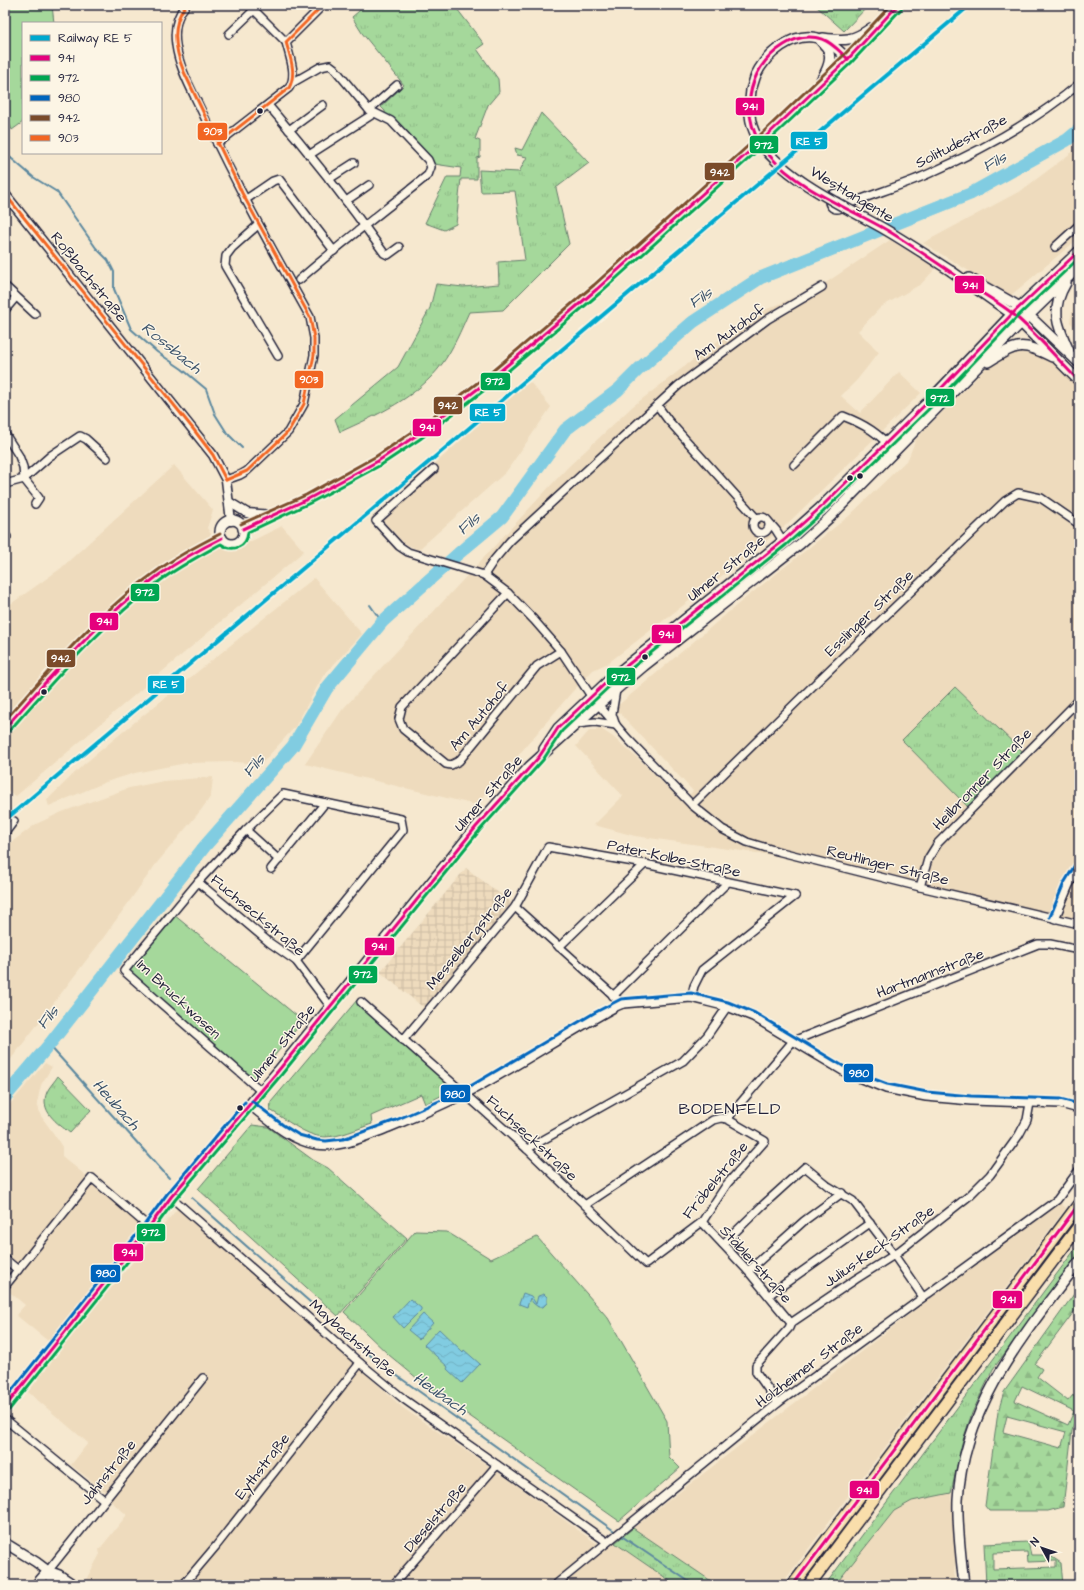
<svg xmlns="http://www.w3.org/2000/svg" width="1084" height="1590" viewBox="0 0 1084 1590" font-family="'Architects Daughter',sans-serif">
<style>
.built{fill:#eedbbd}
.industrial{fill:url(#industrial-grid)}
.grass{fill:url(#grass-tufts);stroke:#647d6b;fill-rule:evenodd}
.forest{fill:url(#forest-firs);stroke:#647d6b;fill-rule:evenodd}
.garden{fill:#a5d89b;stroke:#647d6b}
.water{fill:url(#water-waves);stroke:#5b889f}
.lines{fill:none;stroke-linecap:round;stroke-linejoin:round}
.stream{stroke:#5b889f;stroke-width:2}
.river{stroke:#81cce1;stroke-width:13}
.minor-casing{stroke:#22223b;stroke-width:10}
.tertiary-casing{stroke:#22223b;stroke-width:11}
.secondary-casing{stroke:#22223b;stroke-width:12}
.trunk-casing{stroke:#22223b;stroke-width:14}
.minor{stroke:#fcf5e5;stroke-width:7}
.tertiary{stroke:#fcf5e5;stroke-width:8}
.secondary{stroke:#fcf5e5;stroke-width:9}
.trunk{stroke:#f9deab;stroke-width:11}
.secondary-bridge-casing{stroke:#22223b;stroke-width:12;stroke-linecap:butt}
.secondary-bridge{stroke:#fcf5e5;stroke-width:9}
.bus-1-casing{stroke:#fcf5e5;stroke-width:6}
.bus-2-casing{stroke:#fcf5e5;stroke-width:6}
.bus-3-casing{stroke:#fcf5e5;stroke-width:6}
.bus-4-casing{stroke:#fcf5e5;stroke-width:6}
.bus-5-casing{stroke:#fcf5e5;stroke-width:6}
.bus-1{stroke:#e5007d;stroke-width:3}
.bus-2{stroke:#00a651;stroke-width:3}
.bus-3{stroke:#0065bd;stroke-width:3}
.bus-4{stroke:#7a4b2a;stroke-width:3}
.bus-5{stroke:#f26522;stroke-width:3}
.rail-1-casing{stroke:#fcf5e5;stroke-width:7}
.rail-1{stroke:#00a9ce;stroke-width:4}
.bus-dot{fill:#22223b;stroke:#fcf5e5;stroke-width:1.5}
.labels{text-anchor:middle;stroke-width:3;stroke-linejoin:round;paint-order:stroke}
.street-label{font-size:15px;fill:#22223b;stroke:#fcf5e5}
.water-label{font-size:16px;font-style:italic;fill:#3e556d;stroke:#fcf5e5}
.neighbourhood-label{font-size:16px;letter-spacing:1px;fill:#22223b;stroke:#fcf5e5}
.line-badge{stroke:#fcf5e5;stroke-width:1.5}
.badge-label{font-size:11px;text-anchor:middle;font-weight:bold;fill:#fff}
</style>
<defs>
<pattern id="industrial-grid" width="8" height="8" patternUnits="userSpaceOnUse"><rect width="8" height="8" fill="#eedbbd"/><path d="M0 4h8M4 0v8" fill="none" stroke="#ccbca3"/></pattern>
<pattern id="grass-tufts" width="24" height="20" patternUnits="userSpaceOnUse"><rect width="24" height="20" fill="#a5d89b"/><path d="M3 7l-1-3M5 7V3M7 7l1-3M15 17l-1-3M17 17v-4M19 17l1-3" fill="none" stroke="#8eb986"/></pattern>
<pattern id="forest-firs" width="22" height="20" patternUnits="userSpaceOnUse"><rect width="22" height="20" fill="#a5d89b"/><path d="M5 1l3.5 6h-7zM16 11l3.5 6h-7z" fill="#8eb986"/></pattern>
<pattern id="water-waves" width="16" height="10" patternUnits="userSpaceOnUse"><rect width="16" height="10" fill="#81cce1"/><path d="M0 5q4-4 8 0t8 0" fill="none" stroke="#6fafc2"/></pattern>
</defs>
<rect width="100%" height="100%" fill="#f6e8cf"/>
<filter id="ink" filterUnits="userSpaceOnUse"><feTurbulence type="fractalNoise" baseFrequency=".025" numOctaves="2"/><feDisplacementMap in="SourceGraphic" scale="8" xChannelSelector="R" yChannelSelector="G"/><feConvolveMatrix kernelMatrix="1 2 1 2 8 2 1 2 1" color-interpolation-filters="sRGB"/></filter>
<g filter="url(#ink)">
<g class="built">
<path d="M1079,147V238L1010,296L923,243L1022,190Z"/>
<path d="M890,240L936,268L921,284L881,307L858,331L879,352L857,380L841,396L860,413L899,372L921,393L786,525L749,555L608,663L593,670L572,692L476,805L305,764L342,710L567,468L633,406L749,317L821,286Z"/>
<path d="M1079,283V333L1070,322L1077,285Z"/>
<path d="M1026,350L1047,357L1079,388V928L918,891L778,856L635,836L594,825L623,796L576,746L589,731L601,729L613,737L643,763L682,802L693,791L615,708L743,600L849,516L908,459L916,439L990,364L1011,351Z"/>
<path d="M530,382L551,407L506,472L418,550L404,543L378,515L486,418Z"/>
<path d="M174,465L213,510L207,528L220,548L230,549L237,548L282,526L304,551L16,796L5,789V608L60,569Z"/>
<path d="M314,578L362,634L323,676L295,727L261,764L235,762L187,763L165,767L135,773L106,782L49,806L47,800L83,765L130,726Z"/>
<path d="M213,777L211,796L201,810L156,864L101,941L5,1067V847L36,824L62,812L129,788L164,781Z"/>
<path d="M45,1063L52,1067L41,1085L37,1103L41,1116L56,1137L62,1147V1156L144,1224L48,1341L16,1315L25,1305L6,1289L20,1271L5,1258V1110Z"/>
<path d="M1059,1202L1066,1208L781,1585H717L633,1528L933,1296Z"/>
<path d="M178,1208L291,1305L403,1408L515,1484L604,1549L615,1543L675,1585H83L100,1554L99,1550L126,1516V1514L108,1499L110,1495L71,1465L88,1443L28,1392L80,1325Z"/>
<path d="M951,1493L955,1560L954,1585H835L894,1511L912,1501Z"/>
</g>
<path class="industrial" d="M466,868L512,903L424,1008L380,972Z"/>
<g class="grass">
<path d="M366,5H454L484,44L477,49L498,79L499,92L488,105L475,139L480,141V157L477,158V179H461L456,224L444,230L425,223L447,177H460L461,168L434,164L433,161C421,148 401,119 385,115V111L381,107L404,85L362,33L352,17Z"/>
<path d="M815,5H869L844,31Z"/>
<path d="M541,113L589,163L556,188L569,244L503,310L469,312C461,330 453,349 442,364C417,398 377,415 340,432L335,419L398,367L430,308L436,284L463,287L499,284L498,262L525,260L515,191L481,192L479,170L519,172L527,157L517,155L515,148L522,150Z"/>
<path d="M955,687L1023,752L968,807L902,740Z"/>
<path d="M357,1000L456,1088L425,1104L421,1094L371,1116L372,1124C357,1129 340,1137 324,1137C305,1136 286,1119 270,1110L271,1102Z"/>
<path d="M58,1076L91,1110L70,1133C57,1123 39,1111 47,1092C49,1087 55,1081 58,1076Z"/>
<path d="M252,1125L268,1127L313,1160L328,1168L407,1238L338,1316L198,1189Z"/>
<path d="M1079,1244V1254L993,1369L972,1413L962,1443L951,1493L912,1501L894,1511L835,1585H825Z"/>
<path d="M633,1528L717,1585H676L615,1543Z"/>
<path d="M1028,1542L1031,1555H1049L1061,1563L1063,1585H1060V1581L993,1583V1585H986L984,1544ZM1027,1552L1028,1562L1056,1561V1567L993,1569V1553Z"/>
</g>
<path class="forest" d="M1079,1287V1305L1035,1364L1042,1369L1037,1377L1068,1401L1073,1395L1079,1403V1408L1072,1431L1063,1507L1048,1511H989L985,1506L998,1412L1004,1392ZM1022,1386L1074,1411L1068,1425L1015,1401ZM1007,1416L1066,1432L1061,1448L1003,1432Z"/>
<g class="garden">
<path d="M5,5H52L54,23H23V122L12,130L5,112Z"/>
<path d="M168,910L303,1021L253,1082L123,968Z"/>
<path d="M415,1231L447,1232L491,1259L537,1237L608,1318L667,1421L669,1457L680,1468L619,1521L424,1384L389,1355L344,1312Z"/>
</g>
<g class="water">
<path d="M523,1293L531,1296L536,1304L538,1296L544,1294L547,1297V1303L543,1307H538L533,1303L530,1298L527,1307L519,1304Z"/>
<path d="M410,1299L421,1308V1310L403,1328L393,1317Z"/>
<path d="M423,1314L433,1323L419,1339L408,1330Z"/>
<path d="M439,1329L463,1352L464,1350L480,1364L462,1383L447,1369L448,1367L424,1345Z"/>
</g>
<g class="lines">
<g class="stream">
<path d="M5,153L33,177L57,192L96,248L108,260L114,272V289L131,329L157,352L182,369L206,389L215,414L227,433L242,448"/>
<path d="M370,605L382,622"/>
<path d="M49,1045L169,1178"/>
<path d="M192,1198L378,1362L617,1533"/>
<path d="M620,1535L694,1585"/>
</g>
<path class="river" d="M5,1097L49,1045L205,846L293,746L327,688L382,622L459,553L502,517L565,430L618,390L639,369L693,322L760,278L970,194L1067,140L1079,130"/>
<g class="minor-casing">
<g id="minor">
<path d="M186,5C176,16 174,31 176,45C179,69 194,94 204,116C236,185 273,251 310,317L314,338V355L304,404L288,432L247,471L240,475L226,480"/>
<path d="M249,5L286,42"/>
<path d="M229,34L254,10"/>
<path d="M292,83L320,67L330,65L334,68L369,110L391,121L428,160L431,167L428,175C385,210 341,243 299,280"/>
<path d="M268,105C309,152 348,202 384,253L388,255L399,247"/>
<path d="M369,110L397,85"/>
<path d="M289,130L323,105"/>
<path d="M217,144L289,88C298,75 289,56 286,42L323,5"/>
<path d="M309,155L373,114"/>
<path d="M329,179L354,163"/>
<circle cx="837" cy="201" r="8"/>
<path d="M245,200L273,181L279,179L334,251"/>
<path d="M346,201L369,185"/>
<path d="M846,205C873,194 901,186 928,174C982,150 1034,122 1079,84"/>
<path d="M258,225L232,248L226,256L225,266L278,356"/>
<path d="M1055,247L1079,225"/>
<path d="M5,286L35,314"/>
<path d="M5,310L16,297"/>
<path d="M657,405L668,420L757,519"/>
<path d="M5,434L19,456L23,467L24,479L39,498L35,504"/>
<path d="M794,465L843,416C866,425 878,433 895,451"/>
<path d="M434,469L376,521L399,546L408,552L484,575L508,593L534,620L561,651L591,696L627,738L692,805L722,829L747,842L777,851L920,887L1079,924"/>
<path d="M5,484L24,479L50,456L80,436L86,439L107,458"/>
<circle cx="761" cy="525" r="8"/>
<path d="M769,522L776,530L783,541"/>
<path d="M5,539L7,537"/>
<path d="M484,575L494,560L510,541L679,385L768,319L822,287"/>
<path d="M508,593L402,707L399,719L403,729L446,764L451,765L459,761L537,666L561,651"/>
<path d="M615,723L612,714L616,690"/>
<path d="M577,724L595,722L616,725"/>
<path d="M692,805L822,677L1005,501L1018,493L1041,498L1079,524"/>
<path d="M246,830L279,860"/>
<path d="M5,833L14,821"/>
<path d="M271,869L325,803"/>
<path d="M198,882L270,943L296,961L330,1006"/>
<path d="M920,887L928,859L938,843L1079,700"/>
<path d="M515,907L623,1004"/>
<path d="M1055,919L1069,885L1079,867"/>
<path d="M559,947L645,864"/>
<path d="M613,996L728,882"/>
<path d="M691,998L694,986L702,970L795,896"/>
<path d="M361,1002L527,1149L646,1264L702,1222L727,1184L765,1141L727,1119L721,1118L713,1120L585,1205"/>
<path d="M403,1040L515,907L548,847L645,864L795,896"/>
<path d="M261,1091L124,971L198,882L246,830L283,794L401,819L403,830L296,961"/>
<path d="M249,1105C269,1121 290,1141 316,1145C342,1149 365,1137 389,1128C414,1118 439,1107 464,1095C516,1068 564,1035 616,1007L623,1004L691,998L727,1007L753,1017L846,1073L886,1089L926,1097L971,1101L1060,1104L1079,1109"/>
<path d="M727,1119L793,1041L1038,944H1050L1079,950"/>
<path d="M527,1149L683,1061L707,1036L727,1007"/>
<path d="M171,1197L360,1363L405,1400L607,1542"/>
<path d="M702,1222L748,1271L791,1323"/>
<path d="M723,1244L763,1205L805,1167L828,1186L853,1201L894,1255L923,1297"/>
<path d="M5,1259L18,1270"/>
<path d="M748,1271L804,1221L842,1193"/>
<path d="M5,1286L92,1178L149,1227"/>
<path d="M769,1295L870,1223"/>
<path d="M778,1403L756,1372V1365L789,1328L791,1323L856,1279L894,1255L969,1196L990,1175L1019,1135L1027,1120L1030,1103"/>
<path d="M5,1419L104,1500"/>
<path d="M48,1571L203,1378"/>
<path d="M183,1585L216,1546L360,1363"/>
<path d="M393,1585L497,1465"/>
<path d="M555,1585L778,1403L1057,1200L1079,1170"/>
</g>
</g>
<g class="tertiary-casing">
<g id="tertiary">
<path d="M5,194L213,455L226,480L231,521"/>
<path d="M229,502L247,513L273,515"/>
</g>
</g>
<g class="secondary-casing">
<g id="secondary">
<path d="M823,38C845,41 853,41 871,28"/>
<path d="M820,40C822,43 827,47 828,50C833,60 826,72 821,80"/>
<path d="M751,90C753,85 754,80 756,75C766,54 793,31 818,38C830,41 839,51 848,59"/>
<path d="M951,271L1012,314L1079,381"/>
<path d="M969,278L1020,307L1079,363"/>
<path d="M1066,283C1050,310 1057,324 1069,351"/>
<path d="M988,362C1017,344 1020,341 1052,357"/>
<circle cx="232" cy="532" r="12"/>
<path d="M243,529L308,499L378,461L417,435L492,378L597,289L762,140L848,59L898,5"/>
<path d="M5,728C69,656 132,579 222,538"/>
<path d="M544,749L558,728L610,679L783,541L820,508L931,399L1012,314L1079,251"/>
<path d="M5,1407L149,1227L171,1197L278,1071L476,827L530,766L598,705L644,666L800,544L829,518L1011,333L1079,267"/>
<path d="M5,1543L36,1562L48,1571L59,1575L74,1585"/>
<path d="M48,1571L53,1581L58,1585"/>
<path d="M36,1585L48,1571"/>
<path d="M964,1585C961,1557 957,1528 958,1500C963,1406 1025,1333 1079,1262"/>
</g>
</g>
<g class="trunk-casing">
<g id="trunk">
<path d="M793,1585L1079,1204"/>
<path d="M809,1585L1079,1226"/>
</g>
</g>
<use href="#minor" class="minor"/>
<use href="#tertiary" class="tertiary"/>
<use href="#secondary" class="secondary"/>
<use href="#trunk" class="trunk"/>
<g class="secondary-bridge-casing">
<path id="secondary-bridge" d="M751,90C749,106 748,122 757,137C780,178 846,207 886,230C908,243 929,257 951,271"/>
</g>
<use href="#secondary-bridge" class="secondary-bridge"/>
<g class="bus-1-casing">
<g id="bus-1">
<path d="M848,59C840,52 833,43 822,39C809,35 795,38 784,45C745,69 738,120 768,154C800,191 850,208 890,232C919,250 947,270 976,289C988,297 1002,305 1013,314C1037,334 1057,359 1079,381"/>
<path d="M243,529L308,499L378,461L417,435L492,378L597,289L762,140L848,59L898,5"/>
<path d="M5,728C53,674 100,618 159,575C179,561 200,549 222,538"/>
<path d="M5,1407L149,1227L171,1197L278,1071L476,827L539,757L558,728L610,679L783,541L820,508L931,399L1012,314L1079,251"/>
<path d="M793,1585L1079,1204"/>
</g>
</g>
<g class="bus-2-casing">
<g id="bus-2">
<path d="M9,731C56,678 103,623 161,580C180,566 201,555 221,544C233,553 247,547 248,532L310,503L381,465L420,439L495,382L600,293L765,144L851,63L902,8"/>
<path d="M9,1410L153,1230L175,1200L282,1074L480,830L543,760L562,731L613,683L786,545L823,512L935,403L1016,318L1079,258"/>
</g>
</g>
<g class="bus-3-casing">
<g id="bus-3">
<path d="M1050,917L1064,883L1075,865"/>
<path d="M252,1101L283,1125L299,1135L317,1140L326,1141L343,1139L396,1120L462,1091L594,1013L621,999L691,993L728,1002L755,1013L848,1069L887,1084L927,1092L971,1096L1060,1099L1079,1104"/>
<path d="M5,1399L145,1224L167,1194L245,1102"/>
</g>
</g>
<g class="bus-4-casing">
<g id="bus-4">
<path d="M241,524L306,495L375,457L414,431L489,374L594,285L759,136L844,55L891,5"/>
<path d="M5,720C52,668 98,612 157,571C177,556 198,545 220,534"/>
</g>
</g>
<g class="bus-5-casing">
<g id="bus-5">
<path d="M186,5C170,25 175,50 184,72L242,193L310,317L314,338V355L304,404L288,432L247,471L226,480"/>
<path d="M217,144L289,88C297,73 290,57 286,42L323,5"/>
<path d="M5,194L194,430L213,455L226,480"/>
</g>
</g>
<use href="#bus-1" class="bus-1"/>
<use href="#bus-2" class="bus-2"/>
<use href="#bus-3" class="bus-3"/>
<use href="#bus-4" class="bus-4"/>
<use href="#bus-5" class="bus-5"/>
<g class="rail-1-casing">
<path id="rail-1" d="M5,820L970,5"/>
</g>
<use href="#rail-1" class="rail-1"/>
</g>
</g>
<g class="bus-dot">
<circle cx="260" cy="111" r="3.5"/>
<circle cx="860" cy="476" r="3.5"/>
<circle cx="850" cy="478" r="3.5"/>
<circle cx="645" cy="657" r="3.5"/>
<circle cx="44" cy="692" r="3.5"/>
<circle cx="240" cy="1108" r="3.5"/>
</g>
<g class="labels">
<g class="street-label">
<text transform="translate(961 141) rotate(-27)" y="5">Solitudestraße</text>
<text transform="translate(852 194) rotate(31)" y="5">Westtangente</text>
<text transform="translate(89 277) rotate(51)" y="5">Roßbachstraße</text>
<text transform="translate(729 332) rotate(-36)" y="5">Am Autohof</text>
<text transform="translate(726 568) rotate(-39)" y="5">Ulmer Straße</text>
<text transform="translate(869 613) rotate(-44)" y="5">Esslinger Straße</text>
<text transform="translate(479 716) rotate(-50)" y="5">Am Autohof</text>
<text transform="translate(982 779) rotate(-46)" y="5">Heilbronner Straße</text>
<text transform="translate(488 793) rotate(-49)" y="5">Ulmer Straße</text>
<text transform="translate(674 858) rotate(12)" y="5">Pater-Kolbe-Straße</text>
<text transform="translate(888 865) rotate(14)" y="5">Reutlinger Straße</text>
<text transform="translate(258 915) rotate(40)" y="5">Fuchseckstraße</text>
<text transform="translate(469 938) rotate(-51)" y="5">Messelbergstraße</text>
<text transform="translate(930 973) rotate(-21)" y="5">Hartmannstraße</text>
<text transform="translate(179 999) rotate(43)" y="5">Im Bruckwasen</text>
<text transform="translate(282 1043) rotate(-51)" y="5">Ulmer Straße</text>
<text transform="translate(532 1138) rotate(43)" y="5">Fuchseckstraße</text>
<text transform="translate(715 1180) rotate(-51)" y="5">Fröbelstraße</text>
<text transform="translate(879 1246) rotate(-35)" y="5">Julius-Keck-Straße</text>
<text transform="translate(756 1264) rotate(48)" y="5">Stäblerstraße</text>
<text transform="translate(353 1338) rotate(41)" y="5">Maybachstraße</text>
<text transform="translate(809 1365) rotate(-37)" y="5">Holzheimer Straße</text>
<text transform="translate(262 1466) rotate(-52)" y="5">Eythstraße</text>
<text transform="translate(108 1472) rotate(-51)" y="5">Jahnstraße</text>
<text transform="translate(435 1517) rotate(-49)" y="5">Dieselstraße</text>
</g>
<g class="water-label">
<text transform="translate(994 161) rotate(-29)" y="6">Fils</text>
<text transform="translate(700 297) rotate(-33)" y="6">Fils</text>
<text transform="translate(172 347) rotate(39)" y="6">Rossbach</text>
<text transform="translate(468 523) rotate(-41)" y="6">Fils</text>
<text transform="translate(253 765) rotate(-49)" y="6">Fils</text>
<text transform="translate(47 1017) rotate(-51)" y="6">Fils</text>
<text transform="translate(117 1104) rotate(48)" y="6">Heubach</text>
<text transform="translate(441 1393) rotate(35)" y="6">Heubach</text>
</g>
<g class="neighbourhood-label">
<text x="730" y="1114">BODENFELD</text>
</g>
</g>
<g class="line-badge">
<rect x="735" y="97" width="30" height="19" rx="4" fill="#e5007d"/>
<rect x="197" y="122" width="31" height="19" rx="4" fill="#f26522"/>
<rect x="790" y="131" width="38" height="19" rx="4" fill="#00a9ce"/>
<rect x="749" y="135" width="30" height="19" rx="4" fill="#00a651"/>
<rect x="704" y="162" width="31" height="19" rx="4" fill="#7a4b2a"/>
<rect x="954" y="275" width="31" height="19" rx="4" fill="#e5007d"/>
<rect x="294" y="370" width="30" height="19" rx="4" fill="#f26522"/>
<rect x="480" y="372" width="31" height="19" rx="4" fill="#00a651"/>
<rect x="925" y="388" width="30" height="19" rx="4" fill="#00a651"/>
<rect x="433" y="396" width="30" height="19" rx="4" fill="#7a4b2a"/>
<rect x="469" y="403" width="37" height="19" rx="4" fill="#00a9ce"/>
<rect x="412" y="418" width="30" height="19" rx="4" fill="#e5007d"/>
<rect x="130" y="583" width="30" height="19" rx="4" fill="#00a651"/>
<rect x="89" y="612" width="30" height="19" rx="4" fill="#e5007d"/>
<rect x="651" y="624" width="31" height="20" rx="4" fill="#e5007d"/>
<rect x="46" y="649" width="30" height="19" rx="4" fill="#7a4b2a"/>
<rect x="606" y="667" width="30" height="19" rx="4" fill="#00a651"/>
<rect x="147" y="675" width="38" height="19" rx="4" fill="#00a9ce"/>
<rect x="364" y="937" width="31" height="19" rx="4" fill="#e5007d"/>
<rect x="348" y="965" width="30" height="19" rx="4" fill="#00a651"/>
<rect x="843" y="1063" width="31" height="20" rx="4" fill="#0065bd"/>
<rect x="440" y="1084" width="31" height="19" rx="4" fill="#0065bd"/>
<rect x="136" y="1223" width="30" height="19" rx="4" fill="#00a651"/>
<rect x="113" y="1243" width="31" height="19" rx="4" fill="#e5007d"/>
<rect x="90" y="1264" width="31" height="19" rx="4" fill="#0065bd"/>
<rect x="992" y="1290" width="31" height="19" rx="4" fill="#e5007d"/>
<rect x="849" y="1480" width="31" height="19" rx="4" fill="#e5007d"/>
</g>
<g class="badge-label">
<text x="750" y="110">941</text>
<text x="213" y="135">903</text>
<text x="809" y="145">RE 5</text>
<text x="764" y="149">972</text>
<text x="720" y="176">942</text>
<text x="970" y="289">941</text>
<text x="309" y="383">903</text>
<text x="495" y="385">972</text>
<text x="940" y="402">972</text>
<text x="448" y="409">942</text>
<text x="488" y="416">RE 5</text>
<text x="427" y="431">941</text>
<text x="145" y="596">972</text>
<text x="104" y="625">941</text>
<text x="666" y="638">941</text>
<text x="61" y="662">942</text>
<text x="621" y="681">972</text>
<text x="166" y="688">RE 5</text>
<text x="379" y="950">941</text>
<text x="363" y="978">972</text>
<text x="859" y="1077">980</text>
<text x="455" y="1098">980</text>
<text x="151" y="1236">972</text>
<text x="129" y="1256">941</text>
<text x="106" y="1277">980</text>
<text x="1008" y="1303">941</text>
<text x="864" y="1494">941</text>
</g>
<rect width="1084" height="1590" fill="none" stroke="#fcf5e5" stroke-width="20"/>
<rect x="10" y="10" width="1064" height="1570" fill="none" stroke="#22223b" stroke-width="1.5" filter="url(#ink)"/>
<rect x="22" y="22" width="140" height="132" fill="#fcf5e5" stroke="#a5a1a1"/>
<rect x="30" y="35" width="20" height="6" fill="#00a9ce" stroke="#a5a1a1"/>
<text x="58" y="42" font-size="12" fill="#22223b">Railway RE 5</text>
<rect x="30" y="55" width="20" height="6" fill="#e5007d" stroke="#a5a1a1"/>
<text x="58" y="62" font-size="12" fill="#22223b">941</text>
<rect x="30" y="75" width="20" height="6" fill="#00a651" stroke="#a5a1a1"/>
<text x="58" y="82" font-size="12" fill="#22223b">972</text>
<rect x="30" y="95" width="20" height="6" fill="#0065bd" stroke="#a5a1a1"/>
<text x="58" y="102" font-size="12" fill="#22223b">980</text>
<rect x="30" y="115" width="20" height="6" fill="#7a4b2a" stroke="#a5a1a1"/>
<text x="58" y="122" font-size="12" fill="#22223b">942</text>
<rect x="30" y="135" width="20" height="6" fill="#f26522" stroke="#a5a1a1"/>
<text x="58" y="142" font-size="12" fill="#22223b">903</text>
<g transform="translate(1042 1548) rotate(310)" stroke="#fcf5e5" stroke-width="3" paint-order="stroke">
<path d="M0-3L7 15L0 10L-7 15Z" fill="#22223b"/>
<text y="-6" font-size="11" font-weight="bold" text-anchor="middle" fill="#22223b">N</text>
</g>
</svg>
